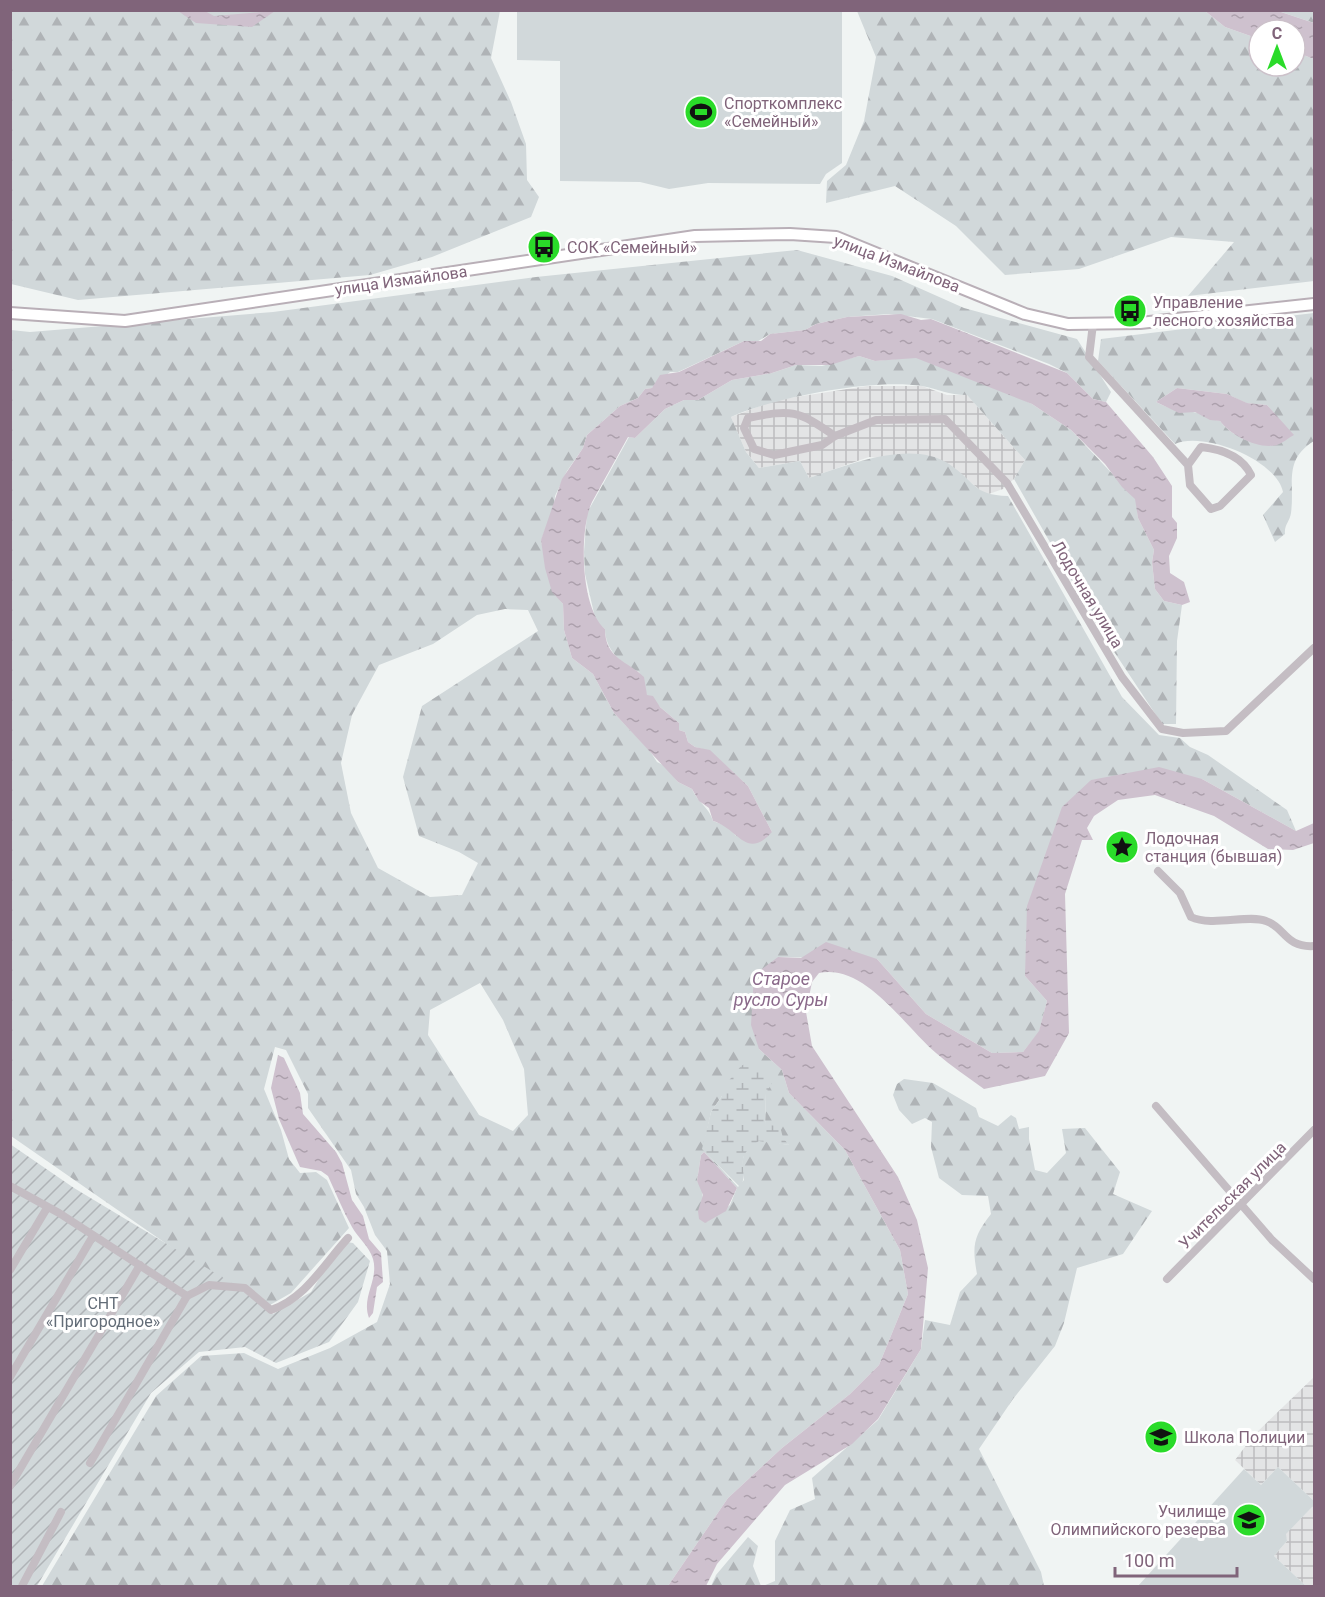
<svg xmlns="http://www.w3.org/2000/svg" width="1325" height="1597" viewBox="0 0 1325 1597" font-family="Roboto,sans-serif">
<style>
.industrial{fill:url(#industrial-grid)}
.forest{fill:url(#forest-firs);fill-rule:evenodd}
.wetland{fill:url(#wetland-marsh)}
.garden{fill:url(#garden-furrows)}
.pitch{fill:#d1d8da}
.water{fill:url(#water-ripples)}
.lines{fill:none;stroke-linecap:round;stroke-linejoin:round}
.secondary-casing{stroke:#b9afb7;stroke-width:14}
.minor{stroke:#c4bdc3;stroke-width:8}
.secondary{stroke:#fff;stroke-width:10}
.labels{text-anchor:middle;stroke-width:6;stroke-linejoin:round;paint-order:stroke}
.poi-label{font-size:16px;fill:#80647a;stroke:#fff;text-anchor:start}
.street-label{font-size:16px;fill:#80647a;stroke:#fff}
.park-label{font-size:16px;fill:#626c77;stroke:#fff}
.water-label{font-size:18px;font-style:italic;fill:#8a698a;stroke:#fff}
</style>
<defs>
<pattern id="industrial-grid" width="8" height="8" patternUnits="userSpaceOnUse" patternTransform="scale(1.5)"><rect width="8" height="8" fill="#e3e4e5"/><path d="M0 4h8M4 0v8" fill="none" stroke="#bdbcbf"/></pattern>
<pattern id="forest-firs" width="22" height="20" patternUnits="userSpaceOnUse" patternTransform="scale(1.5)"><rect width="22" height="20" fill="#d1d8da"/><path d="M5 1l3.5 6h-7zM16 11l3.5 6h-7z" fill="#afb3b6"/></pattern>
<pattern id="wetland-marsh" width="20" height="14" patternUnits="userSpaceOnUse" patternTransform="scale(1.5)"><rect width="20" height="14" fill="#d1d8da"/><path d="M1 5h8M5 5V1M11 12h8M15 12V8" fill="none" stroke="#afb3b6"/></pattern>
<pattern id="garden-furrows" width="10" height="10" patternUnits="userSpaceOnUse" patternTransform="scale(1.5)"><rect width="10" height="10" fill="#d1d8da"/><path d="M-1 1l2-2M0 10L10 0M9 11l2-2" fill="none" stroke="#afb3b6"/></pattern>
<pattern id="water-ripples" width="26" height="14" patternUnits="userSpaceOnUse" patternTransform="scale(1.5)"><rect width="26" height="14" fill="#cec1ce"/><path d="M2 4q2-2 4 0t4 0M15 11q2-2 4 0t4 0" fill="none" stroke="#aca0ac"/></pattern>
</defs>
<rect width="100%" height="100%" fill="#f0f4f3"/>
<g class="industrial">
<path d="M867,386H922L947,395H967L1025,460L1014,479L1003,489L986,495L948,464L869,457L809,478L800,461L759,468L746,452L731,417L776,400Z"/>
<path d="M1314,1377V1501L1278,1467L1261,1485L1235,1460L1254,1435Z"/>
<path d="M1314,1505V1586H1306L1274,1556L1287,1541L1285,1534Z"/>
</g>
<g class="forest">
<path d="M11,11H500L491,58L511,102L526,144L527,180L539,197L531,217L432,257L370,275L78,300L11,284Z"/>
<path d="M857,11H1205L1225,27L1259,39V66H1295V52L1314,59V281L1188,296L1234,242L1171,237L1079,269L1005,275L956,226L895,186L826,203L827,181L846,165L864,121L876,57Z"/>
<path d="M1278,11H1314V23Z"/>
<path d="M797,250L892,276L964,308L1077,339L1111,392L1106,402L1093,399L1067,373L1049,364L932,319L889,314L847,317L816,324L805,330L770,334L755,343L744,341L678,372H670L652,388L645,389L638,398L620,406L587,435L583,448L567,471L555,496L554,506L541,541L558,598L563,604L564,630L572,658L593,674L614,713L650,751L657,762L665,766L678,782L692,789C698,803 709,807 713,821L729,827L736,836L772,832L748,786L710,751L695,747L688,742L685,732L679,730V723L647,696L639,672C621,665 605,649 605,629L596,622L585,574L584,552L587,513L629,437L635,438L665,409L684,400H698L732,380L772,373L796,365L822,366L859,356L875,361L916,357L1005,391L1032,404L1071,430L1136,499L1138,518L1154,550L1152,562L1155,589L1164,601L1182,605L1177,641L1176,724H1162L1101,632L1014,479L1025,460L967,395C948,395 939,389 922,386C874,378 775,397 731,417L746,452L759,468L800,461L809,478C848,465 911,439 949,464C975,481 972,495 1008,496L1122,697L1159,735L1180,738L1190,747L1208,755L1287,810L1296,831L1202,779L1091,780L1025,976L1047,1001L1039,1032L1023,1052L992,1053L926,1014L877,959L778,957L759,1049L782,1070L789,1093L845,1150L900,1250L908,1294L879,1365L850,1394L782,1448L728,1498L668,1586H42L156,1396L201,1356L244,1353L278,1369L330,1348L377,1322L390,1284L387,1251L375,1235L364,1207L356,1194L351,1170L308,1108V1094L286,1050L275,1047L264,1089L281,1130L289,1159L300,1173L316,1172L327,1180L349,1228L291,1293L270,1305L220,1281L11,1136V330L30,332L273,312L536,277ZM505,609L528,610L538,631L422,706L403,777L419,836L459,852L478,863L462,895L430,897L378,868L351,813L341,763L352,715L379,665L433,644L477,615ZM480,983L503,1020L524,1069L528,1115L513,1131L479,1115L428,1035L430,1010ZM766,1093L765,1125L789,1145C780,1144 769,1140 760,1141C741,1142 741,1166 744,1180L738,1187L703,1149L711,1112L722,1096ZM704,1152L737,1188L730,1205L705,1223L702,1189L697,1181L701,1155Z"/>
<path d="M1314,313V441C1283,460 1295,483 1291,513C1290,521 1284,525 1285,534L1275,542L1263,515L1283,492C1276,459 1203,431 1175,444L1098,361L1101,339ZM1177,388L1227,394L1246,403L1267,405L1284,425L1288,438C1269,453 1233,439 1220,421C1210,420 1203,413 1193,412C1179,412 1170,409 1156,402Z"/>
<path d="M904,1079L933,1083L976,1108L979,1117L998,1126L1011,1115L1016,1118L1019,1129L1029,1127V1139L1035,1170L1047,1173L1066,1153L1062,1129L1085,1128L1120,1172L1113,1194L1152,1211L1123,1254L1077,1268L1064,1323L1055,1346L1013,1399L979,1449L1041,1572L1044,1586H763L775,1581V1541L790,1510L815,1499L812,1478L878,1420L921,1349L925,1320L950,1325L960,1292L977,1274C972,1246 973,1237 991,1214L988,1196L962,1195L939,1178L931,1147L932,1122L925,1118L912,1124L899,1110L893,1095L897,1084Z"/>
<path d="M748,1537L758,1546L753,1566L761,1586H711L716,1575Z"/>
</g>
<path class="wetland" d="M750,1061L774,1080L766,1093L765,1125L780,1126L783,1138L789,1145L759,1141C732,1157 749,1167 741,1188L702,1149L711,1112L722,1096L726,1084L741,1066Z"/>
<path class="garden" d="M10,1144L74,1188L245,1291L273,1314L311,1292L332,1257L347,1242L353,1243L370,1261L358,1302L329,1342L276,1363L245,1347L199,1352L151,1393L37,1586H11Z"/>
<g class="pitch">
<path d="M517,11H842V163L826,174L820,184L708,183L669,189L640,182L560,181V61L517,60Z"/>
<path d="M1278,1467L1314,1501V1505L1286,1534L1287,1541L1274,1556L1306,1586H1138L1244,1469L1261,1485Z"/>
</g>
<g class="water">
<path d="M178,11H205L214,16L275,11L252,27L196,23Z"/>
<path d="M1205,11H1278L1314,23V59L1295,52V30H1259V39L1225,27Z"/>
<path d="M901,314L921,320L931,319L1067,373L1093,399L1106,402L1153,457L1172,486V517L1177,523V538L1169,556L1170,573L1184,582L1190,602L1182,605L1164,601L1155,589L1152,562L1154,550L1138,518L1135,499L1122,487L1105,464L1071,430L1032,404L916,358L875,361L859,356L830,365H796L772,373L732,380L698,400H684L665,409L635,438L628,437L592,502C579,529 580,608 605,629C605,659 628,661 644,677L647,695L653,696L660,707L679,723V730L685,732L688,742L695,747L710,750L748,786L772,832C746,861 738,828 713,821L709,808L699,801L692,789L678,782L614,713L593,674L572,658L564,630L563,604L552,592L545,568L541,540L562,479L583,448L587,435L620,406L638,398L645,389L652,388L660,375L679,372L744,341H761L770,334L805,330L816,324L847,317Z"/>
<path d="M1177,388L1227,394L1247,403L1267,405L1294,435C1288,438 1283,443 1277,445C1259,450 1230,435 1220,421L1210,420L1195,412L1179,413L1156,402Z"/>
<path d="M1159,767L1202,779L1296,831L1314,823V843L1293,850L1268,849L1214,816L1155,795L1118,800L1094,816L1087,828L1093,840H1082L1065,894L1069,1033L1045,1076L984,1089C968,1077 951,1066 936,1053C905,1027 865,963 819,973L812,982L806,1012L812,1046L898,1177L917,1220L928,1268L921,1349L878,1419L852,1444L785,1485L717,1564L706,1586H668L728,1498L782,1448L850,1394L879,1365L908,1294L900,1250L845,1150L789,1093L782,1070L759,1049L751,1025L754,975L778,957L801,958L826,942L877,959L926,1014L992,1053L1023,1052L1039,1031L1047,1001L1025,976L1027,906L1062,807L1091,780Z"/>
<path d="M278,1055L284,1058L300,1093L303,1114L336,1152L342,1163L352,1200L363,1216L369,1239L381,1253L383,1282L377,1287L373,1313L369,1318C361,1297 379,1280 373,1259C369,1246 358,1238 352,1227C343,1211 336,1193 328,1176L321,1171L300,1167L279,1119L271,1088Z"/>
<path d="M704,1152L737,1188L726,1211L705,1223L699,1219L698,1211L703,1195L697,1181L701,1155Z"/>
</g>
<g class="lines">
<g class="secondary-casing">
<path id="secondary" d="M10,313L125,321L695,236L790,234L836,237L1025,314L1068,324L1140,323L1314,304"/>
</g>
<g class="minor">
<path d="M1093,324L1089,357L1188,465L1190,485L1211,509L1220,506L1251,475C1242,456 1220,449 1201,447L1188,465"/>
<path d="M835,436C797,410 793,409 748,418L744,428L754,449L774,455L822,445L835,436L876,420L945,419L1007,483L1122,677L1162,729L1183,733L1226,731L1314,648"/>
<path d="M1158,871L1180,893L1191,917C1212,927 1249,914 1266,921C1285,927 1285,948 1314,946"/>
<path d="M1156,1106L1272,1240L1314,1279"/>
<path d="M10,1186L59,1213L187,1296L209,1285L245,1288L271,1310C306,1298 324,1264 348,1238"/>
<path d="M10,1270L47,1208"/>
<path d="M1167,1279L1314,1130"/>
<path d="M10,1377L93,1236"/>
<path d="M90,1463L187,1296"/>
<path d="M10,1486L140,1265"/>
<path d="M22,1586L61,1512"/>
</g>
<use href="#secondary" class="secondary"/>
</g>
<defs>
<g id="stadium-disc" transform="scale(1.725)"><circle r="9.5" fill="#2adb29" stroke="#fff"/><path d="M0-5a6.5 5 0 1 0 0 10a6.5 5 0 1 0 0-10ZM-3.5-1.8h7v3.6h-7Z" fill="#111"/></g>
<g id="bus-disc" transform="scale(1.725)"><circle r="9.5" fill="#2adb29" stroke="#fff"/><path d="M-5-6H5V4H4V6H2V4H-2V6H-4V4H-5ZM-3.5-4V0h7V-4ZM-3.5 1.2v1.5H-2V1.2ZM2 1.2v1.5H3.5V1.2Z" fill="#111"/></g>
<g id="sight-disc" transform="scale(1.725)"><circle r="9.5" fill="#2adb29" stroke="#fff"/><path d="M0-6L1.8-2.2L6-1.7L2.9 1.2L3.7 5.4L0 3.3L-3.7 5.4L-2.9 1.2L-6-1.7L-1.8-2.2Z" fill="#111"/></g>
<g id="school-disc" transform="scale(1.725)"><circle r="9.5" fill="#2adb29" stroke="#fff"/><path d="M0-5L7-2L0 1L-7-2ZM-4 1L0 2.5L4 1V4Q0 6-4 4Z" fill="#111"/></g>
<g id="university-disc" transform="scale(1.725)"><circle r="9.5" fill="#2adb29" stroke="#fff"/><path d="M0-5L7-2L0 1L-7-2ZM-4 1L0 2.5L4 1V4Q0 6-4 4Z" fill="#111"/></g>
</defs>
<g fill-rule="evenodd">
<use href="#stadium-disc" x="701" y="112"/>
<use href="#bus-disc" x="544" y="247"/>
<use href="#bus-disc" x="1130" y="311"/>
<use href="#sight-disc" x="1122" y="847"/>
<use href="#school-disc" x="1161" y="1437"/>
<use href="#university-disc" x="1249" y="1520"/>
</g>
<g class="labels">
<g class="poi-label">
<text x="724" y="109">Спорткомплекс<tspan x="724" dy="18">«Семейный»</tspan></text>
<text x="567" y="253">СОК «Семейный»</text>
<text x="1153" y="308">Управление<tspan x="1153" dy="18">лесного хозяйства</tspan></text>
<text x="1145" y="844">Лодочная<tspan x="1145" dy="18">станция (бывшая)</tspan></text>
<text x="1184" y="1443">Школа Полиции</text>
<text x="1226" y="1517" text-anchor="end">Училище<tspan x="1226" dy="18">Олимпийского резерва</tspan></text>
</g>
<g class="street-label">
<text transform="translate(897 263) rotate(21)" y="6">улица Измайлова</text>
<text transform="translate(401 280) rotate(-8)" y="6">улица Измайлова</text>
<text transform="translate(1088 594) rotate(59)" y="6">Лодочная улица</text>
<text transform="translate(1232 1195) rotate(-45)" y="6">Учительская улица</text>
</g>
<g class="park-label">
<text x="103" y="1309">СНТ<tspan x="103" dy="18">«Пригородное»</tspan></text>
</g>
<g class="water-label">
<text x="781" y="985">Старое<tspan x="781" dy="21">русло Суры</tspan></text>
</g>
</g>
<rect width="1325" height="1597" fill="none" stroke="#80647a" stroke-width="24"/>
<g transform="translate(1277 48)"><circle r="28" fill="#ffffff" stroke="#ccc1ca" stroke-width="1.5"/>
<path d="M0-4.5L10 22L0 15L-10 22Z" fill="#2adb29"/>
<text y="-9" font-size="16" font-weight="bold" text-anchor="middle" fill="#80647a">С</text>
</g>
<path d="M1115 1567v9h122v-9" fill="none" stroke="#80647a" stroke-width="3"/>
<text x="1124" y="1567" font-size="18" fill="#80647a" stroke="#ffffff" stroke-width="4.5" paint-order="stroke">100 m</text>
</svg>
